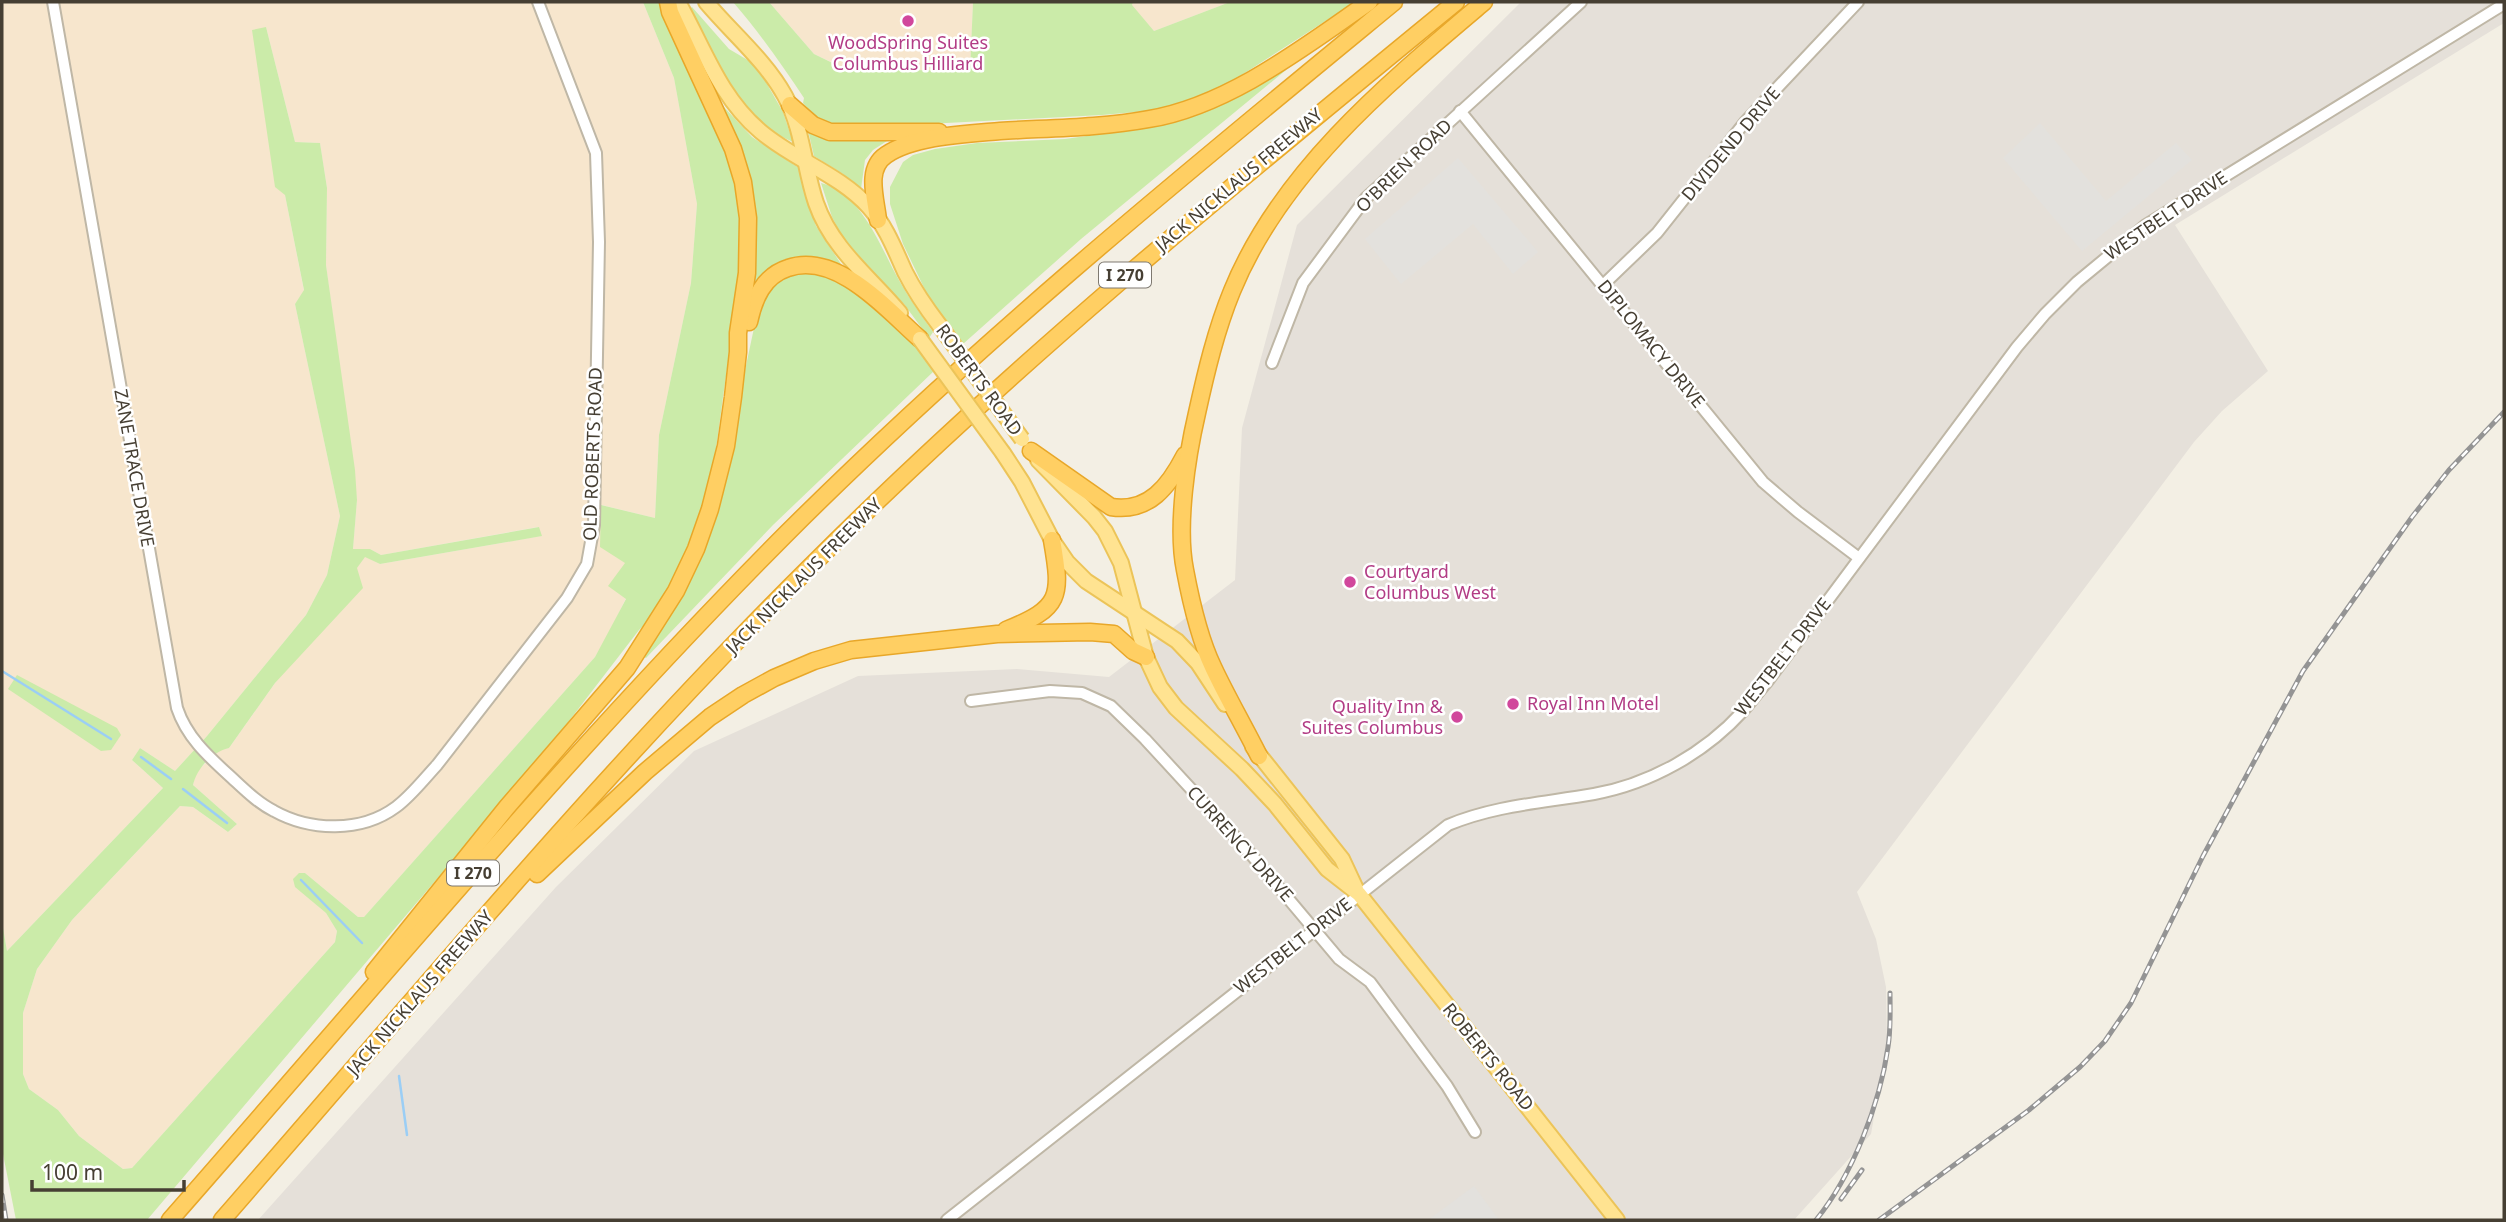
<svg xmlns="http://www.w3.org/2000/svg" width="2506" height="1222" viewBox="0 0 2506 1222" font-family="'Noto Sans',sans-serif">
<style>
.commercial{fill:#f7e6cd}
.industrial{fill:#e5e0d9}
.green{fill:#cbeba9}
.parking{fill:#e3e1dd}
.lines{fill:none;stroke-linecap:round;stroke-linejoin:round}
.stream{stroke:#9bcef5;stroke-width:2.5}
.minor-casing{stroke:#bfb7a6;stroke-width:14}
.major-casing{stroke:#ecc459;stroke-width:18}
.highway-casing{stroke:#e8a729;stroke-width:19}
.minor{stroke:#fff;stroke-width:10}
.major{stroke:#ffe391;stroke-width:14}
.highway{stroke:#ffcf63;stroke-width:16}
.rail-casing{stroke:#949494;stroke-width:5}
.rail{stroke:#fff;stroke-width:2.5;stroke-dasharray:8;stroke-linecap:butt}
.major-bridge-casing{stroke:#ecc459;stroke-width:18;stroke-linecap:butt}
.major-bridge{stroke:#ffe391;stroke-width:14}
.hotel-dot{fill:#d1479c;stroke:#fff;stroke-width:2.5}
.labels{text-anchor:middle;stroke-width:5;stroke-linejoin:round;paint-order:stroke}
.shield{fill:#fff;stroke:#7e7970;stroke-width:2}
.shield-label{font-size:16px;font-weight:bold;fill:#463f33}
.hotel-label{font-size:18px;fill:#b23c85;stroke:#fff;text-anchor:start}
.street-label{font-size:18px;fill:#463f33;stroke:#fff}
</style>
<rect width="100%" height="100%" fill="#f3efe4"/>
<g class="commercial">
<path d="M2,2H643L674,78L697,204L691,283L659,435L655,518L602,505L626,563V598L607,637L595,657L364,917H358L305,873L296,887L326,913L337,931L335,942L132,1168L123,1169L79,1136L58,1110L29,1089L23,1074V1013L37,969L72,920L180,806L193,807L228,832L237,824L193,785L196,772L220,750L229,748L365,556L380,564L541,536L538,527L381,555L370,549H353L357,500L326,265L327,188L320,143L295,142L266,27L285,195L304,291L295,304L340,516L327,575L306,615L207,736L175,771L140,748L132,760L163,788L7,951L2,922Z"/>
<path d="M769,2H973L970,71L846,69L814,54Z"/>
<path d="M1133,2H1230L1154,31L1131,5Z"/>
</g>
<path class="industrial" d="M1521,2H2504V23L2175,225L2268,371L2222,411L2194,442L1857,892L1876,939L1886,987L1887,1043L1871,1134L1794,1220H258L556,887L694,751L858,676L1017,669L1109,677L1235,580L1242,428L1297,225Z"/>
<g class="green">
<path d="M643,2H659C682,61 719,115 734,178C751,245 734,316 725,383C719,423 716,465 704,504C693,539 667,607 639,630L549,747L147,1220H16L2,1149V922L7,951L163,788L132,760L140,748L175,771L207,736L306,615L327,575L340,516L295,304L304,290L285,195L275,187L252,30L266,27L295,142L320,143L327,188L326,265L355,470L357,500L353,549H370L381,555L539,527L542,536L380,564L365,557L357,568L363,588L275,683L229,748C212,752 197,768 193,785L237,824L228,832L193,807L180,806L72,920L37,969L23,1013V1074L29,1089L58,1110L79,1136L123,1169L132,1168L335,942L337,931L326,913L295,887L293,879L299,873H305L358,917H364L595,657L626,599L608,586L625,563L600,547L601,505L655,518L659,435L691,283L697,204L674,78Z"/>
<path d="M733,2H769L814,54L845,69L970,71L973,2H1133L1132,5L1154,31L1230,2H1355L1226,85L1194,99L1158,110L1102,115L850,128C829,126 817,119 803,103L804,98C782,65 759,32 733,2Z"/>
<path d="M692,7L729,49L751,62L763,77L783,112L793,142C738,120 714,57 691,8Z"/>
<path d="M1283,67L1286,70L1081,239L963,344L928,296L903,244L890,204V187L903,162L913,155L935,149L977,143L1065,139L1136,129Z"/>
<path d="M723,106L752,137L799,168L816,226L841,264L839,265C793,247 784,262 751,291L753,267L721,107Z"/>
<path d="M808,130L890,139L873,150L865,160L861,189L843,174L814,156Z"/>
<path d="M821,183C863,194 881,249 900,282C910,300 922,316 933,332L929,338L904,304L854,253L841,235L832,217Z"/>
<path d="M812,271L826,274L857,294L906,334L934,371L773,525L646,658L642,656C680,601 713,542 727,476C731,459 733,441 735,423C742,384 750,345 759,306C771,281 784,274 812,271Z"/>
<path d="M17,675L117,728L121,735L111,750L101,751L8,689Z"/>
</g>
<g class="parking">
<path d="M2040,123L2106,201L2176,143L2192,160L2082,251L2003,158Z"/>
<path d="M1458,158L1538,252L1513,274L1473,224L1401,284L1365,239Z"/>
<path d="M1474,1186L1499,1220H1428Z"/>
</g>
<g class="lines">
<g class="stream">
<path d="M2,671L111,739"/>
<path d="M141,757L171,779"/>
<path d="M183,789L227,823"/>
<path d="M301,880L362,943"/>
<path d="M399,1076L407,1135"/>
</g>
<g class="minor-casing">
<g id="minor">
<path d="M53,2L177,708C187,738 209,757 232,778C245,790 258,803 274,811C310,831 361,833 396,807C411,796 424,779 437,765L567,598L587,564L594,525L599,242L596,153L538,2"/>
<path d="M1460,111L1763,482L1798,512L1859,558"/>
<path d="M1603,285L1657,233L1745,122L1858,2"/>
<path d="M1272,363L1303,283L1366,198L1581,2"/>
<path d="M971,701L1050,691L1082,693L1111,706L1145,739L1249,852L1339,959L1370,982L1447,1086L1475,1132"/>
<path d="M947,1220L1448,825C1496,805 1543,803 1594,794C1650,784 1705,753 1743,711C1751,702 1758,692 1767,682L2017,347L2045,314L2077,282L2146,225L2504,4"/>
</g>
</g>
<g class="major-casing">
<g id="major">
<path d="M678,2C704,48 719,96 760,131C794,160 839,174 869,207C886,226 895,250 905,272C915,292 927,309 940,326"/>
<path d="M706,2C732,33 765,60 785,96C803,129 804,168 816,203C832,249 870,277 900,313"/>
<path d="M1003,453L1022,482L1052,540L1067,562L1086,581L1177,641L1198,663L1225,704"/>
<path d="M1038,460L1094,517L1105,531L1121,563L1146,657L1160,687L1176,708L1242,769L1275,804L1327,869L1359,894L1617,1220"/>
<path d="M1253,747L1342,859L1356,889"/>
</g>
</g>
<g class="highway-casing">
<g id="highway">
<path d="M790,105L813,125L830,132H939"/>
<path d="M878,220C876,199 865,169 886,155C914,136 966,134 1000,131C1049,128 1100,128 1149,119C1228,106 1304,47 1369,2"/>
<path d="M749,322C754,299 763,276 788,268C837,251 887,310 920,339"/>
<path d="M1031,451L1111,507C1149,513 1169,486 1185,455"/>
<path d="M1006,630C1061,608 1062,597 1052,540"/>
<path d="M1259,756C1244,726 1227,697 1213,667C1199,638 1191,602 1185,570C1176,526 1187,456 1197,413C1206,372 1216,330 1232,291C1281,171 1388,83 1484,2"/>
<path d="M537,874L645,772L710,717L743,695L774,678L814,661L851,650L997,634L1090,632L1114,634L1133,651L1146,657"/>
<path d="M374,972L507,807L627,668L676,591L696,549L710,509L726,446L733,397L738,352V333L747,273L748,218L743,182L733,149L670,12L668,2"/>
<path d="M170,1220C373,989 569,752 786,534C977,343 1186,173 1394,2"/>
<path d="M222,1220C415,999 603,772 812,565C1014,363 1235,183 1456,2"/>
</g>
</g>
<use href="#minor" class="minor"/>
<use href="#major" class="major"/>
<use href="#highway" class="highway"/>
<g class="rail-casing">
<g id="rail">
<path d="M2,1195L6,1220"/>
<path d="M1841,1199L1862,1170"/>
<path d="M1816,1220C1852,1176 1880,1104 1888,1047C1891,1029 1890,1011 1890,993"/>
<path d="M1879,1220L2029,1110L2080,1067L2105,1041L2131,1003L2203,856L2303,671L2412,517L2449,470L2504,412"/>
</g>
</g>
<use href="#rail" class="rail"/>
<g class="major-bridge-casing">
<g id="major-bridge">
<path d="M940,326L1022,439"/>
<path d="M920,339L1003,453"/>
</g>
</g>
<use href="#major-bridge" class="major-bridge"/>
</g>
<g class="hotel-dot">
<circle cx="908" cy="21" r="7"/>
<circle cx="1350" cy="582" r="7"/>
<circle cx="1513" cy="704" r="7"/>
<circle cx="1457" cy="717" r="7"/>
</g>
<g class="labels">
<g class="shield">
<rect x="1099" y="262.5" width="52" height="25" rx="5"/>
<rect x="447" y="860.5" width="52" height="25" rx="5"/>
</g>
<g class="shield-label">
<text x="1125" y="281">I 270</text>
<text x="473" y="879">I 270</text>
</g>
<g class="hotel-label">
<text x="908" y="49" text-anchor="middle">WoodSpring Suites<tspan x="908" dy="21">Columbus Hilliard</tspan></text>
<text x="1364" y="578">Courtyard<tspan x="1364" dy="21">Columbus West</tspan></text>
<text x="1527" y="710">Royal Inn Motel</text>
<text x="1443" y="713" text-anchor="end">Quality Inn &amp;<tspan x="1443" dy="21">Suites Columbus</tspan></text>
</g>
<g class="street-label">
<text transform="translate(1731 144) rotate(-50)" y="6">DIVIDEND DRIVE</text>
<text transform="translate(1404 166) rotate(-44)" y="6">O'BRIEN ROAD</text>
<text transform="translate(1239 180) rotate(-40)" y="6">JACK NICKLAUS FREEWAY</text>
<text transform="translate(2166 216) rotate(-34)" y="6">WESTBELT DRIVE</text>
<text transform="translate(1651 344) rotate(51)" y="6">DIPLOMACY DRIVE</text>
<text transform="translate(979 380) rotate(54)" y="6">ROBERTS ROAD</text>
<text transform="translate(593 454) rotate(-88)" y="6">OLD ROBERTS ROAD</text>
<text transform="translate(134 468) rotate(80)" y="6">ZANE TRACE DRIVE</text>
<text transform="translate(804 576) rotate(-45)" y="6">JACK NICKLAUS FREEWAY</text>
<text transform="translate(1783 657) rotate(-52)" y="6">WESTBELT DRIVE</text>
<text transform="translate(1240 844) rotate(48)" y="6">CURRENCY DRIVE</text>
<text transform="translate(1293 946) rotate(-38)" y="6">WESTBELT DRIVE</text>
<text transform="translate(420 993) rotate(-49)" y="6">JACK NICKLAUS FREEWAY</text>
<text transform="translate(1488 1057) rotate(51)" y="6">ROBERTS ROAD</text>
</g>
</g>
<rect width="2506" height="1222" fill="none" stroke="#463f33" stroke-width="7"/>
<path d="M32 1180v10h152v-10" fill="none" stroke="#463f33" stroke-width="3.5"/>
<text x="42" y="1180" font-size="21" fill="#463f33" stroke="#ffffff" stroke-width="5" paint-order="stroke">100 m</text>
</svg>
